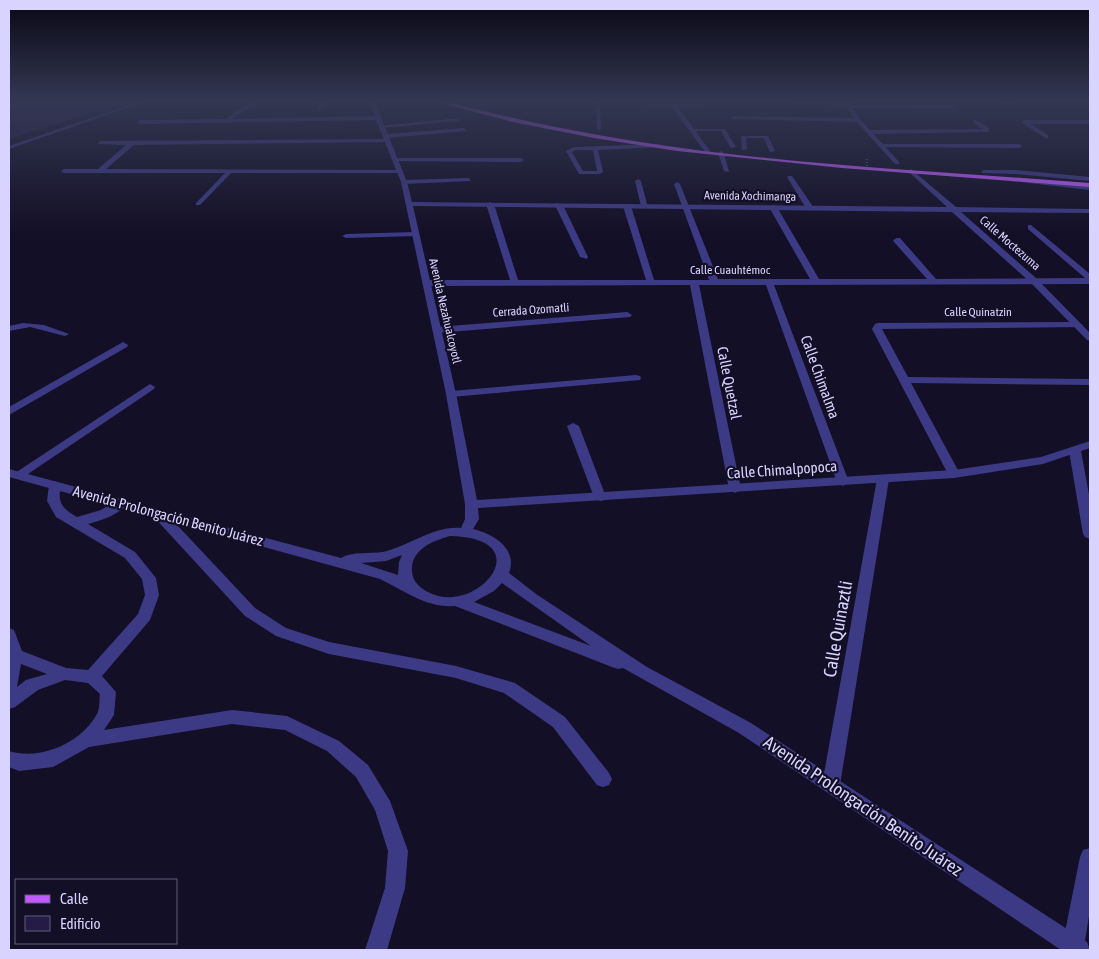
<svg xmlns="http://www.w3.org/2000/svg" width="1099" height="959" viewBox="0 0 1099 959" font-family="'Asap Condensed',sans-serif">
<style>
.building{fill:#241b47}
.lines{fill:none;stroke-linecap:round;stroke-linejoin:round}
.service{fill:#3d3a85;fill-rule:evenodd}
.minor{fill:#3d3a85;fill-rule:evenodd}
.tertiary{fill:#3d3a85;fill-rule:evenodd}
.primary{fill:#c25bff;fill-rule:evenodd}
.path-bridge{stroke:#2fb8b0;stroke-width:1;stroke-dasharray:1 2;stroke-linecap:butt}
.labels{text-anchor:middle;stroke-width:4.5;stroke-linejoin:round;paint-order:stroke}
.far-street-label{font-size:12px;fill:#d9d4ff;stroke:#130f26}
.street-label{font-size:15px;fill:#d9d4ff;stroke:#130f26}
.near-street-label{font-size:18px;fill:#d9d4ff;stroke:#130f26}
</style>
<rect width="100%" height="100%" fill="#130f26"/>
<path class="building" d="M9,100H123L124,103L9,139Z"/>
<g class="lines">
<g class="service">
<path d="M144,100H149L9,149V146Z"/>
<path d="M598,103L600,104L601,129L599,130L597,129L596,104Z"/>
<path d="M692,129H725L736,147L731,148L721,131H690Z"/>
<path d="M741,136H768L775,151L770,152L764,138H746L747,149L742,150Z"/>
<path d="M659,144L661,147L598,150L603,172L600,174H579L566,151L574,147ZM575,150H593L597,171H583L572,152Z"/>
<path d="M721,151L724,153L729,172L724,171L718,153Z"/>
<path d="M227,171L232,172L200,205H196V203Z"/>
<path d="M23,323L44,325L69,334L65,336L30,327L9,331V326Z"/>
</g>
<g class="minor">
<path d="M253,100H259L233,119L379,116L382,118L379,120L140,124L137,122L140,120L225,119Z"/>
<path d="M319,100H325L323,108L320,110L317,108Z"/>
<path d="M751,100H786L850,104L847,106Z"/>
<path d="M1001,100H1008L1015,104L1010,105Z"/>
<path d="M645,104H703L701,107H678L710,151V153H706L672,107H647Z"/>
<path d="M850,105H953L956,107L953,109L848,108Z"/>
<path d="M733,116L858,118L861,120L858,122L731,119Z"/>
<path d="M460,118L458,121L382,128L379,126Z"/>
<path d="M975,119L989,128L988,132L869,134L866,132L869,130L983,129L973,122Z"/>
<path d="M1024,120H1090V124H1031L1049,136L1047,139L1022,123Z"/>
<path d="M464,128L466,131L386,138L383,136L386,134Z"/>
<path d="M389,139L391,142L134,145L106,169L401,170L403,171V173H64L61,171L64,169H98L126,145L98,144L100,141Z"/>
<path d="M882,144H1019L1022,146L1019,148L880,147V145Z"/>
<path d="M396,158H521L524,160L521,162L394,161L393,160Z"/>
<path d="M788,176H792L814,208L813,210H807L787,177Z"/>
<path d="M468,178L470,179V181L404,184L401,182L404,180Z"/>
<path d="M638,179L641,181L648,208L641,206L635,181Z"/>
<path d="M677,182L680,184L718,279H810L769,207L773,205L777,207L819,279H927L894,242L893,240L897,238H900L936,279L1085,278L1028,229V225H1031L1090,274V284L774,285L849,482L843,486L837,482L766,285H699L741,489L735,493L729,489L690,285L426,286L422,283L426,280H510L486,204L490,202L494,204L518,280H646L623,206L627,204L631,206L654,280H709L674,184Z"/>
<path d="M556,203L563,205L588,257L587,259L580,257L555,205Z"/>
<path d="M414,232H417V236L346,238L342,236L346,234Z"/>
<path d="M627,312L632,315L630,317L437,333L432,330L437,327Z"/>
<path d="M1078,322L1083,325L1081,327L882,329L908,377L1090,379V385L911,383L960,474L954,478L948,474L872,329L875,324L878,323Z"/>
<path d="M123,342L128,345L127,347L9,415V407Z"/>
<path d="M636,375L640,376L641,378L640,380L451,397L446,394L451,391Z"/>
<path d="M150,384L155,387L154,389L22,478L18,479L12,475Z"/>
<path d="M573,423L579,426L606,497L605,500L600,501L594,497L567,426Z"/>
<path d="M1075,447L1081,451L1090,500V539L1085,537L1083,534L1069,451Z"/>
<path d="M883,475L889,479L840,785L837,791L831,793L825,791L822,785L877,479Z"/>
<path d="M55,481L61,485C57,502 62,509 77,517L101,510L117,500H127L128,503C119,515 102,520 88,524L135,552L156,578L159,595L150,620L102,676L116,692L114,715L104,730L232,710L287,716L339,741L368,765L390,801L408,851L405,888L387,950H365L385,888L388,851L375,810L356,777L327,751L285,730L232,724L89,747L53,767L19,771L9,767V751C40,761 81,743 97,714C100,709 99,700 100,694L88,683L65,680L38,690L15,707L9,709V628L14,630L22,651L66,668L88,670L138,614L145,595L142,579L125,558L56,517L47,501L49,485ZM21,664L47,674L26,680L17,687Z"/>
<path d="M158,509L163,510L255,608L286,628L329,642L456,666L515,683L565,717L609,773L612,779L609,785L603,787L597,785L553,727L504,693L456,678L329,654L276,636L245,616L153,516L151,513L153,510Z"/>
<path d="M1090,848V910L1084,947L1082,950H1064L1062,947L1080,857L1083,850Z"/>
</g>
<g class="tertiary">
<path d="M368,100H374L407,182L412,202L947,207L909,172L908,171L911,169L956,207L1090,209V213L961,212L1037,279L1090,333V341L1087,340L1031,283L952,212L413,206L456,394L477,500L954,470L1041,457L1090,441V448L1043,464L954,478L478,508L479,519L473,529C494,534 518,549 509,573L536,594L647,667L751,723L1087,942L1090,950H1061L739,733L623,668L618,669L612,667L455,606C426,608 405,591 380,579L9,477V469L341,558C352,551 370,554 383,552C410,546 432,526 461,528L465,519V504L446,394L401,182ZM450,536C543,538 476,618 428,592C420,588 413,582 412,572C410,550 432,541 450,536ZM402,555L399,562L398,575L361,563L386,561ZM502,583L591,646L474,602L494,591Z"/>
<path d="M841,100H847L860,119L899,162V164H895L856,121Z"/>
<path d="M984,170H1016L1090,177V181L1016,174L982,173V171Z"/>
<path d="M1013,178L1090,186V190L1011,181L1010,180Z"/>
</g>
<path class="primary" d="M430,100H438C490,113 541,125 593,134C757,164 925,170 1090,183V187L842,168L677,151L594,138L513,122Z"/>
<path class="path-bridge" d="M867,159V170"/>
</g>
<linearGradient id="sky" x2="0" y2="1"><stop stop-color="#0a0815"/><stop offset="0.43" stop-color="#333752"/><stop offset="1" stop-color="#333752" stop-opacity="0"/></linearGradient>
<rect width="1099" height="234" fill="url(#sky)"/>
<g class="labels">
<g class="far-street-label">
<text transform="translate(750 196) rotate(1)" y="4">Avenida Xochimanga</text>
<text transform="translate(1010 243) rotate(41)" y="4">Calle Moctezuma</text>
<text x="730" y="274">Calle Cuauhtémoc</text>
<text transform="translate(531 310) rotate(-4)" y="4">Cerrada Ozomatli</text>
<text transform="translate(445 311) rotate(77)" y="4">Avenida Nezahualcoyotl</text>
<text x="978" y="316">Calle Quinatzin</text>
</g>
<g class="street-label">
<text transform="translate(820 377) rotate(70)" y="5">Calle Chimalma</text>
<text transform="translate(729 383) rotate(79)" y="5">Calle Quetzal</text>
<text transform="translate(782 470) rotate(-4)" y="5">Calle Chimalpopoca</text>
<text transform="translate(168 516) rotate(15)" y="5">Avenida Prolongación Benito Juárez</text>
</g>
<g class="near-street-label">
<text transform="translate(838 629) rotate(-80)" y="6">Calle Quinaztli</text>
<text transform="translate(863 806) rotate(34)" y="6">Avenida Prolongación Benito Juárez</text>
</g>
</g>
<rect width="1099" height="959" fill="none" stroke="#d9d4ff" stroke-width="20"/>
<rect x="15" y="879" width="162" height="65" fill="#130f26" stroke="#625e7d"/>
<rect x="25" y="895" width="25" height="8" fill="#c25bff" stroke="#625e7d"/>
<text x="60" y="904" font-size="15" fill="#d9d4ff">Calle</text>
<rect x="25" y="916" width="25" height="15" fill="#241b47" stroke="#625e7d"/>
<text x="60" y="929" font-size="15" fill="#d9d4ff">Edificio</text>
</svg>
